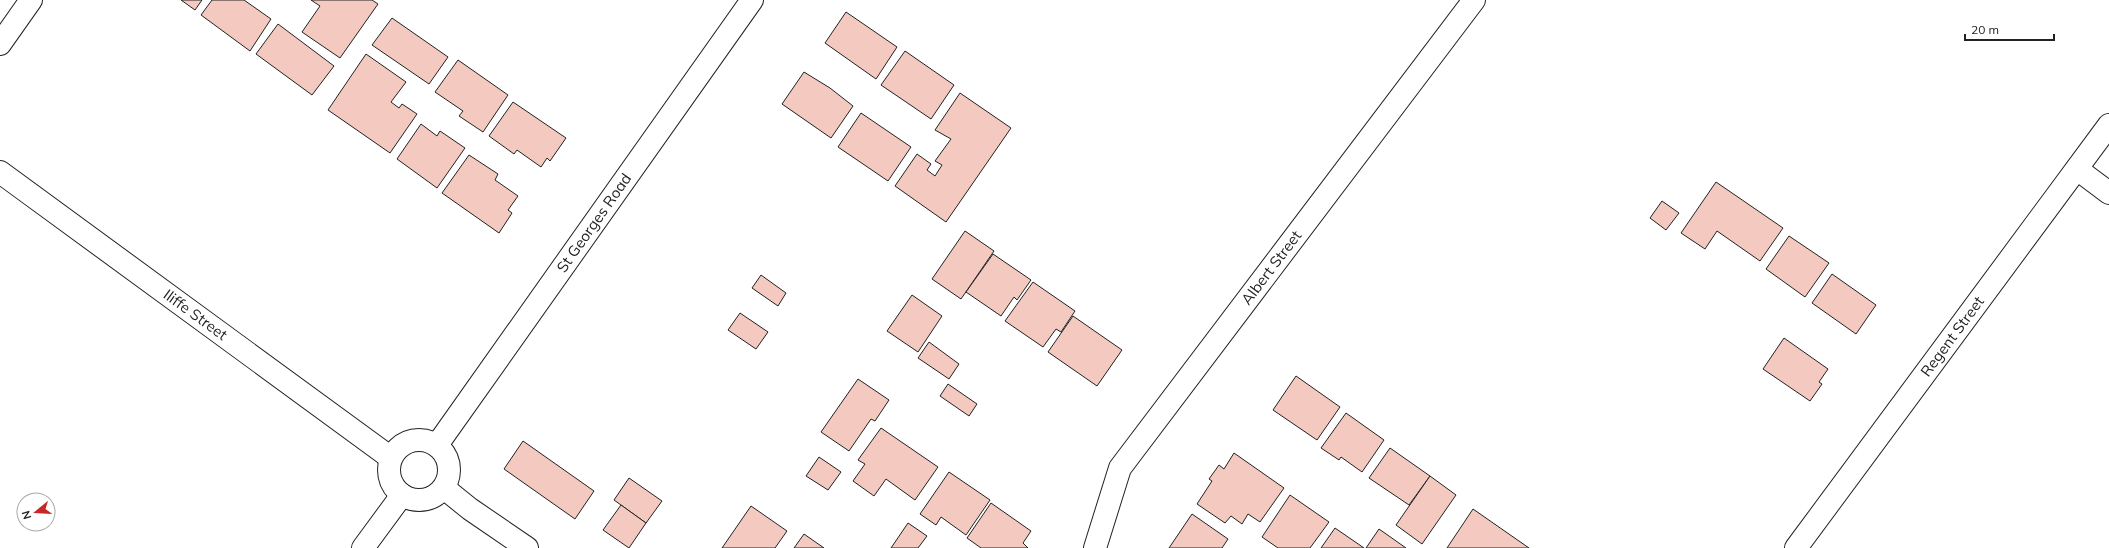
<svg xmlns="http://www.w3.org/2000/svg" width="2109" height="548" viewBox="0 0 2109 548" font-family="Mulish,sans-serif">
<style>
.building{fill:#f3c9c0;stroke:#222}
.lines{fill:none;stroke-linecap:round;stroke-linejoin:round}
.minor-casing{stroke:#222;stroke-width:24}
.minor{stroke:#fff;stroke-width:22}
.labels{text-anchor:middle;stroke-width:3;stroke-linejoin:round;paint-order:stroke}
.street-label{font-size:15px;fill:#222;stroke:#fff}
</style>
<rect width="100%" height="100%" fill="#fff"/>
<g class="building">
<path d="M181,0H202L195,10Z"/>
<path d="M212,0H244L271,19L250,51L201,15Z"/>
<path d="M311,0H372L378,4L340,58L302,32L320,6Z"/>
<path d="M846,12L897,47L876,79L825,43Z"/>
<path d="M392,18L448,57L429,84L372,45Z"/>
<path d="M278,24L334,66L312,95L256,54Z"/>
<path d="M905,51L954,85L931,119L881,85Z"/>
<path d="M366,54L406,82L391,102L399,108L402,104L417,114L390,153L328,110Z"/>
<path d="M458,60L508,95L483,132L459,116L463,111L435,92Z"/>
<path d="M804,72L830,88L853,106L831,138L782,104Z"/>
<path d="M960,93L1011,128L946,222L895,186L917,154L931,164L927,170L935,176L942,165L935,161L951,139L935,130Z"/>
<path d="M513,102L566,138L550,161L547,158L541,167L517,150L514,154L489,136Z"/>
<path d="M861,113L911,147L888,181L838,147Z"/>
<path d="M421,124L437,136L440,131L465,148L437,188L397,159Z"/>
<path d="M469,155L498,174L495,180L518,196L508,210L512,213L499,233L442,193Z"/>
<path d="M1716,182L1783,228L1760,261L1717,231L1705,249L1681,233Z"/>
<path d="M1662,201L1679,213L1666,230L1650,218Z"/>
<path d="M965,231L994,251L961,299L932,279Z"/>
<path d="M1789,236L1829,263L1805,297L1766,269Z"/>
<path d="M993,254L1031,280L1017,300L1014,297L1001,316L966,292Z"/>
<path d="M1832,274L1876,305L1856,334L1812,303Z"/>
<path d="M761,275L786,293L778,306L752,288Z"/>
<path d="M1033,282L1075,311L1061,332L1056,329L1043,347L1005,321Z"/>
<path d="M912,295L942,316L918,352L887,331Z"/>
<path d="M740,313L768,332L756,349L728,330Z"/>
<path d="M1073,316L1122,350L1097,386L1048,352Z"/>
<path d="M1784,338L1828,369L1819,382L1822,384L1810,401L1763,369Z"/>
<path d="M929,342L959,364L949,379L918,358Z"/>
<path d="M1296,376L1340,407L1317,440L1273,410Z"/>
<path d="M858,379L889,400L875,421L871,419L849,451L821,432Z"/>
<path d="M948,384L977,404L969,416L940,396Z"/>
<path d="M1346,413L1384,440L1362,472L1341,457L1339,460L1321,448Z"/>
<path d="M881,428L938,467L915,500L886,479L874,496L853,481L865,464L858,460Z"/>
<path d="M523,441L594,491L575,519L504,469Z"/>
<path d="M1390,448L1430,476L1409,505L1369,478Z"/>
<path d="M1234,453L1284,488L1260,522L1248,514L1242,524L1231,516L1225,523L1197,504L1212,481L1209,479L1219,465L1224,469Z"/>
<path d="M819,457L841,472L828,490L806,476Z"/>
<path d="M949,472L990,500L966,535L941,517L936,525L920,514Z"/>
<path d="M1430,476L1456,495L1422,544L1396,525Z"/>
<path d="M629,478L662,501L646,523L614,500Z"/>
<path d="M1290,495L1329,522L1310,548H1278L1262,537Z"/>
<path d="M991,503L1031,531L1023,543L1028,548H981L967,538Z"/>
<path d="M621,505L646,523L629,548L603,530Z"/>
<path d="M751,506L787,531L775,548H722Z"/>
<path d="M1473,509L1529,548H1447Z"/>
<path d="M1192,514L1228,539L1222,548H1169Z"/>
<path d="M908,523L927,536L918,548H891Z"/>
<path d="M1335,528L1364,548H1321Z"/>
<path d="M1379,529L1406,548H1366Z"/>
<path d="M804,534L824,548H794Z"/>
</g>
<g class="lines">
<g class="minor-casing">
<g id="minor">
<path d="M0,44L31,0"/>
<path d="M2077,169L2109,193"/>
<path id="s1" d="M0,172L391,458"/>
<circle cx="419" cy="470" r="30"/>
<path id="s2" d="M437,445L752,0"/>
<path d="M444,488L470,509L527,548"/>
<path d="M363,548L402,495"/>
<path id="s3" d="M1095,548L1120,468L1474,0"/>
<path id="s4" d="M1796,548L2109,125"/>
</g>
</g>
<use href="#minor" class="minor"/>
</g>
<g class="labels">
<g class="street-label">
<text dy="5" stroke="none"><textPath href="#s2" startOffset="272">St Georges Road</textPath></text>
<text dy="5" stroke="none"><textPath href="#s3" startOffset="335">Albert Street</textPath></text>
<text dy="5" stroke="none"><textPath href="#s1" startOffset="242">Iliffe Street</textPath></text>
<text dy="5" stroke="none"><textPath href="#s4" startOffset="263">Regent Street</textPath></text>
</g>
</g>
<g transform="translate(36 512) rotate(252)"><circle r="19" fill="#ffffff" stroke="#a7a7a7"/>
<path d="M0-3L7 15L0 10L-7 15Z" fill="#c62828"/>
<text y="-6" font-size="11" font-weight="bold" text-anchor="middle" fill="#222222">N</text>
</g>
<path d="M1965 34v6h89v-6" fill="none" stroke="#222222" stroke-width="2"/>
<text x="1971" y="34" font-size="12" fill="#222222" stroke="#ffffff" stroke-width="3" paint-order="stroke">20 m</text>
</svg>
